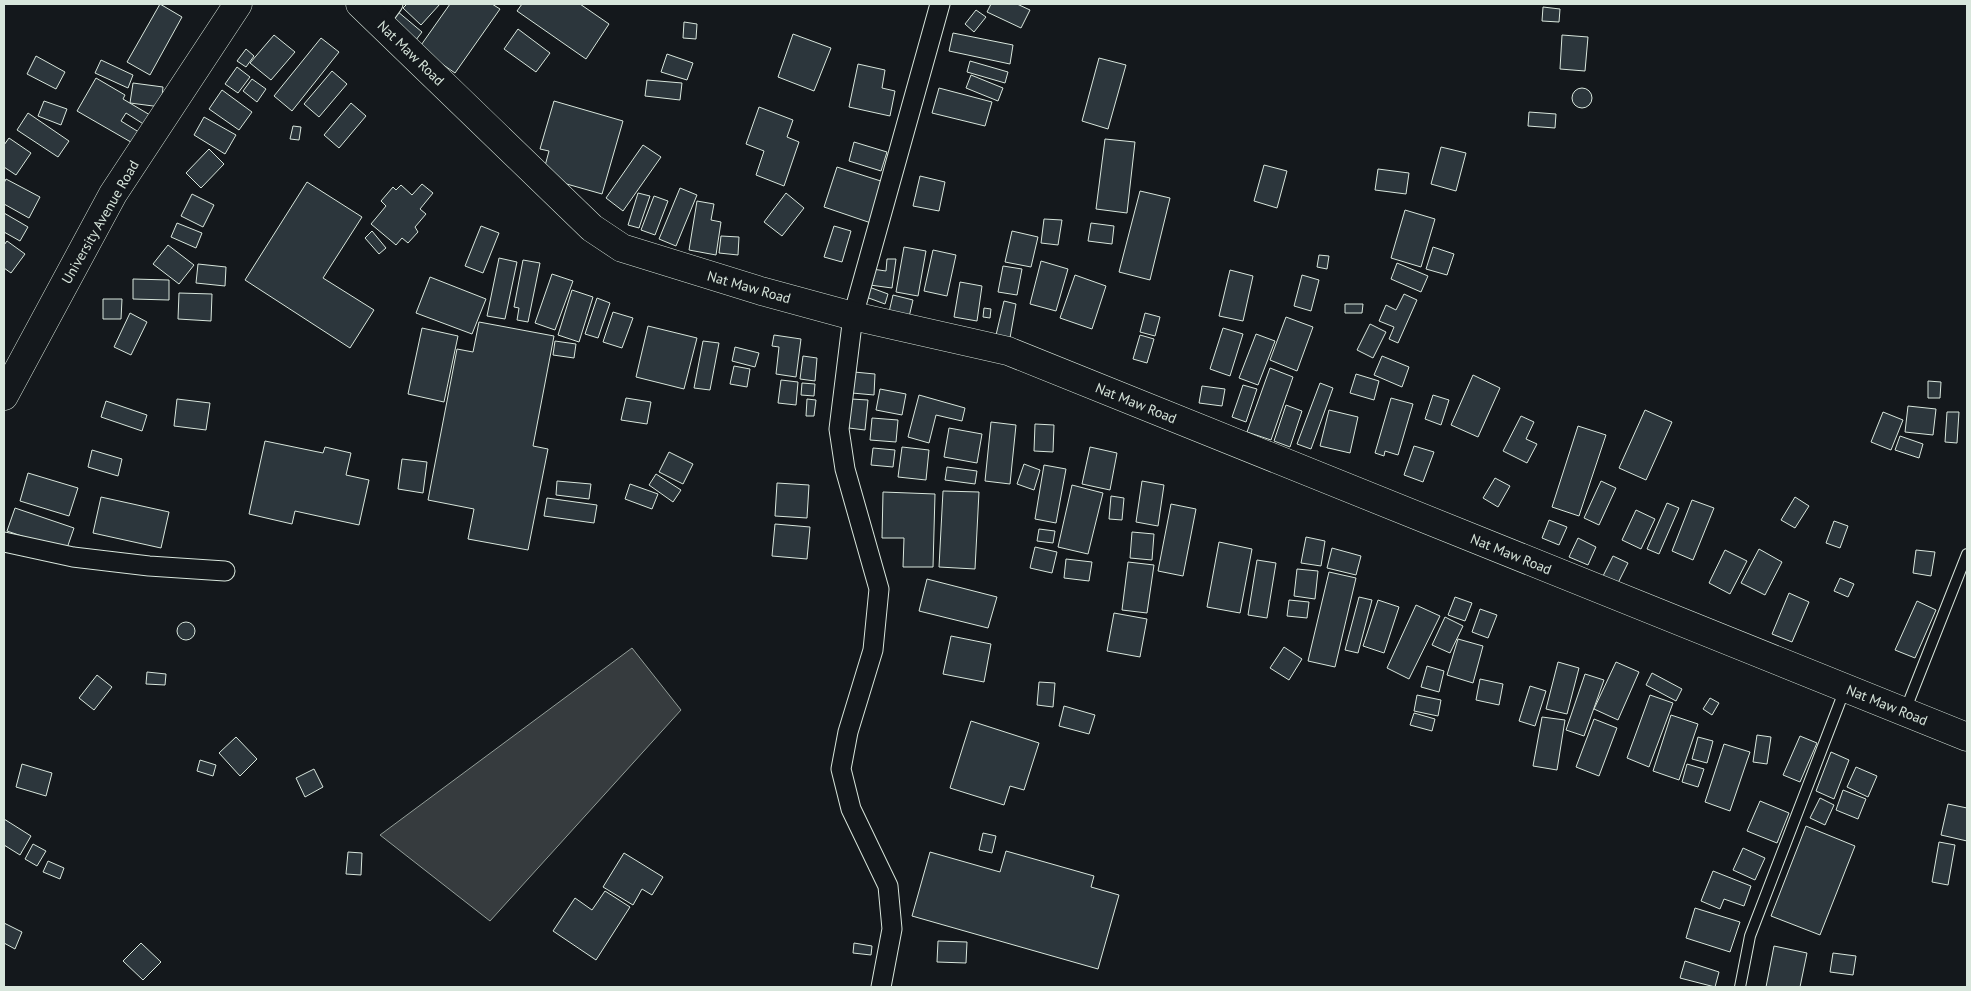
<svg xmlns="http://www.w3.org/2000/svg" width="1971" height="991" viewBox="0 0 1971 991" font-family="'PT Sans',sans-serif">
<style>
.water{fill:#363b3e;stroke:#939e99}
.building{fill:#2c363c;stroke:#d8e6dc}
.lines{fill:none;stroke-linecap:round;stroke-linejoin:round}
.service-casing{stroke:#d8e6dc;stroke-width:12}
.minor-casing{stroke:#d8e6dc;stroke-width:21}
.secondary-casing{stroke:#d8e6dc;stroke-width:29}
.primary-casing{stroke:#d8e6dc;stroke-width:29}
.service{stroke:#14181c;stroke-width:10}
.minor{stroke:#14181c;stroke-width:19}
.secondary{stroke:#14181c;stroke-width:28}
.primary{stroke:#14181c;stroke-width:28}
.labels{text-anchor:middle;stroke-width:4;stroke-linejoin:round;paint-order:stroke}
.street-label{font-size:14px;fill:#d8e6dc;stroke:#14181c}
</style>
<rect width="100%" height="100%" fill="#14181c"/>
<path class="water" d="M632,648L681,710L490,921L380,835Z"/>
<g class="building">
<path d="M160,4L182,17L150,75L127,62Z"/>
<path d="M407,4H440L421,25L403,8Z"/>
<path d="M450,4H492L500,9L455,73L419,48Z"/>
<path d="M522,4H580L609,24L586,59L517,11Z"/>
<path d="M991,4H1017L1030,10L1021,28L987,12Z"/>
<path d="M1543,7L1560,9L1559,22L1542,21Z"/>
<path d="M976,10L986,17L974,32L965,24Z"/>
<path d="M397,11L422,32L409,49L389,20Z"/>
<path d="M684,22L697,24L696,39L683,38Z"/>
<path d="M518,29L550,53L536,72L504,49Z"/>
<path d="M953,33L1013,45L1010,64L949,51Z"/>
<path d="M793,34L831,48L814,91L778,77Z"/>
<path d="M274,35L295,52L271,80L250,63Z"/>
<path d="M1562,35L1588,37L1585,71L1560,69Z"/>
<path d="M321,38L339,52L292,111L274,96Z"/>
<path d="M246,49L254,56L246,67L237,61Z"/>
<path d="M667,54L693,63L687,80L661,72Z"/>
<path d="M36,56L65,72L56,89L27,74Z"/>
<path d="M1099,58L1126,65L1108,129L1082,121Z"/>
<path d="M101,60L133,75L128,88L95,73Z"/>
<path d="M970,61L1008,72L1005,83L967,72Z"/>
<path d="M858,64L885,70L882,88L895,91L890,116L849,107Z"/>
<path d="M237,67L250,77L238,93L225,84Z"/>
<path d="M332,71L347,84L319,117L304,104Z"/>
<path d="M971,75L1003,88L998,101L966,88Z"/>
<path d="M96,78L125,95L123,99L150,115L145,125L126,113L121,121L142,134L136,145L77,111Z"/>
<path d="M252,79L266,89L257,102L243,91Z"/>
<path d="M647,80L682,83L680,100L645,96Z"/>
<path d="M133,83L163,87L161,107L130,103Z"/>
<circle cx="1582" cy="98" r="10"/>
<path d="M939,88L992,102L985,126L932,113Z"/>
<path d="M222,90L252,112L239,130L209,109Z"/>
<path d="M44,101L67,109L61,125L38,116Z"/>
<path d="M554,101L623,121L602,194L542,177L549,151L540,149Z"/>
<path d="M351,103L366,116L339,148L324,135Z"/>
<path d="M759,107L793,120L787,137L799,142L784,186L756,175L764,151L746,144Z"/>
<path d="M1529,112L1556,114L1555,128L1528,126Z"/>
<path d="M28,113L69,141L58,157L17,130Z"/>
<path d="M204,117L236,135L225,154L194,135Z"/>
<path d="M293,126L301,127L299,140L290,139Z"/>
<path d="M9,138L31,153L16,175L4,167V145Z"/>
<path d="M1105,139L1135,142L1127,213L1096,209Z"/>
<path d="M854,142L887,152L881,171L849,161Z"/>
<path d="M643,145L661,157L623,211L606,198Z"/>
<path d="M1441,147L1466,153L1456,191L1431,184Z"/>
<path d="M209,149L224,164L201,188L186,173Z"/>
<path d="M1264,165L1287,171L1277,208L1254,201Z"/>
<path d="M837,167L887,183L874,224L824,207Z"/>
<path d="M1378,169L1409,173L1406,194L1375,190Z"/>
<path d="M920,176L945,182L939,211L913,206Z"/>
<path d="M6,179L40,197L29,218L4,204V183Z"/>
<path d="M307,182L362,217L323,278L374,310L350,348L245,280Z"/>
<path d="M422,184L433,193L420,209L426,214L415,227L418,232L408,243L402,238L396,245L371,224L386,206L381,201L393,187L396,190L401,185L412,195Z"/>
<path d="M680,188L697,195L676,246L659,239Z"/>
<path d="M1140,191L1170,198L1150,280L1119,272Z"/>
<path d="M638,193L650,196L639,228L628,225Z"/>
<path d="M786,193L804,208L782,236L764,222Z"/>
<path d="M192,194L214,205L203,227L181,216Z"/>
<path d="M654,196L668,201L655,235L641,230Z"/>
<path d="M697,201L714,204L711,220L721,222L716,255L689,250Z"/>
<path d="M1405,210L1435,219L1421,267L1391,258Z"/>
<path d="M4,213L28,227L20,241L4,232Z"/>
<path d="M1044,219L1062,220L1058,245L1041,243Z"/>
<path d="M177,223L202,233L196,248L171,237Z"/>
<path d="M1091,223L1114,226L1112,244L1088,241Z"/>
<path d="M481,226L499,233L483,273L465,266Z"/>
<path d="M834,226L851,231L842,262L824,257Z"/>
<path d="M372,231L386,248L379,254L365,238Z"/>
<path d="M1012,231L1038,237L1031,267L1005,262Z"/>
<path d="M721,236L739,237L738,255L719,253Z"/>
<path d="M7,241L25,254L11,273L4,268V245Z"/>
<path d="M168,245L194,265L179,284L153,264Z"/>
<path d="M904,247L926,251L918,296L896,292Z"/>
<path d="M1433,247L1454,254L1447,275L1426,269Z"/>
<path d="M933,250L956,255L947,296L924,291Z"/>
<path d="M1319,255L1329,256L1327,269L1317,267Z"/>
<path d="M499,258L517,262L505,319L487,316Z"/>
<path d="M887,259H896L892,288L870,285L872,269L886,271Z"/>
<path d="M523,260L540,263L528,322L517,320L519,308L514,307Z"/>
<path d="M1041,261L1068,269L1056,311L1030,304Z"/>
<path d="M1397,263L1428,276L1421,292L1391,279Z"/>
<path d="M198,264L226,267L225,286L196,283Z"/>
<path d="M1003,266L1022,269L1017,295L998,292Z"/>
<path d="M1230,270L1253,276L1243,321L1219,316Z"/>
<path d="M552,274L573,281L555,330L535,323Z"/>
<path d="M1075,275L1106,286L1092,329L1060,318Z"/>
<path d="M1302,275L1319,280L1311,311L1294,306Z"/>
<path d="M430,277L486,299L472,334L416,313Z"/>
<path d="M133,279L169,280V300L133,299Z"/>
<path d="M960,282L982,286L977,321L954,317Z"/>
<path d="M869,287L888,294L885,304L866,297Z"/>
<path d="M572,290L593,297L579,342L558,335Z"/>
<path d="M179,293L212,294L211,321L178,319Z"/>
<path d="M1404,294L1417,300L1398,343L1389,339L1394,327L1379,321L1386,305L1396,310Z"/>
<path d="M893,295L913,300L909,317L889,312Z"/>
<path d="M597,298L610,303L598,338L585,334Z"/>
<path d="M103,299H122L121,319H103Z"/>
<path d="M1004,301L1016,304L1010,338L996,335Z"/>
<path d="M1345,304H1363L1362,313H1345Z"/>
<path d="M984,308L991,309L990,318L983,317Z"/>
<path d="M613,312L633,318L622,348L603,342Z"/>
<path d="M130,313L147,322L131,355L114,347Z"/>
<path d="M1145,313L1160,317L1155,336L1140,332Z"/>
<path d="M1286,317L1313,327L1297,371L1270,360Z"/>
<path d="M479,322L554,336L533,446L548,449L528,550L468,539L474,509L428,500L457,349L473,352Z"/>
<path d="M1370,324L1386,332L1373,358L1357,350Z"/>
<path d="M648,326L697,338L684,389L636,377Z"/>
<path d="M422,328L458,336L444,402L408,394Z"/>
<path d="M1223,328L1243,334L1230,376L1210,369Z"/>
<path d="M1256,334L1275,341L1258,385L1239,378Z"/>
<path d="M774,335L801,339L796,377L776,374L779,347L772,346Z"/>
<path d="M1140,335L1154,339L1147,363L1133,359Z"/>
<path d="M555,341L576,344L574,358L553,355Z"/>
<path d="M703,341L719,343L710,390L694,388Z"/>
<path d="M735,347L759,353L755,367L732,361Z"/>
<path d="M803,356L817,358L815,381L800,379Z"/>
<path d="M1382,356L1409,367L1402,387L1374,375Z"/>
<path d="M734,366L750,369L747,387L730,384Z"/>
<path d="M1270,368L1293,377L1271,440L1247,432Z"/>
<path d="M854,372L875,374L874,395L852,393Z"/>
<path d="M1356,374L1379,381L1374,400L1350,393Z"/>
<path d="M1473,375L1500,388L1478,437L1451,425Z"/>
<path d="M781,380L798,382L796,405L778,403Z"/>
<path d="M1928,381L1941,382L1940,398H1928Z"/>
<path d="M802,383L815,384L814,396L801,395Z"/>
<path d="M1320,383L1333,388L1311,449L1297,444Z"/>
<path d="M1243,385L1257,389L1246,422L1232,417Z"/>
<path d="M1202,386L1225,389L1222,406L1199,403Z"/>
<path d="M880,389L906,394L902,415L876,410Z"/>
<path d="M919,395L965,408L962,421L936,415L929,443L908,437Z"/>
<path d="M1433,395L1449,400L1441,425L1425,419Z"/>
<path d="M626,398L651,402L647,424L621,420Z"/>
<path d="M1391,398L1413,404L1398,455L1385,451L1384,456L1375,453Z"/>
<path d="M177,399L210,403L206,430L174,426Z"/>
<path d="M807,399L816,400L814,416H806Z"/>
<path d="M851,399L868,400L865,430L849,428Z"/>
<path d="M106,401L147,415L142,431L101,417Z"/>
<path d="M1286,405L1302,411L1290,447L1274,441Z"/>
<path d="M1908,406L1936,409L1933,435L1905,432Z"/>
<path d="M1329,410L1358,417L1350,453L1320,446Z"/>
<path d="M1645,410L1672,422L1646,480L1619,468Z"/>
<path d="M1883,412L1903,420L1891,450L1871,442Z"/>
<path d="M1947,412H1959L1957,443L1945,442Z"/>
<path d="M1521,416L1534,422L1526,439L1537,444L1527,463L1503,451Z"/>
<path d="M872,418L898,420L896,442L870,440Z"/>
<path d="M991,422L1016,425L1010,484L985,481Z"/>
<path d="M1035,424L1054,425L1053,452L1034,451Z"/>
<path d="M1578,426L1606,435L1579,516L1552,507Z"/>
<path d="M949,428L982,434L977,463L944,457Z"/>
<path d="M1900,436L1923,444L1919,458L1895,450Z"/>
<path d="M265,441L323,453L325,447L351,453L346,475L369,480L359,525L295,511L292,524L249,514Z"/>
<path d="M1414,446L1434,452L1423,482L1404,475Z"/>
<path d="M902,447L929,450L926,480L898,477Z"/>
<path d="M1090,447L1117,453L1110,490L1082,484Z"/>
<path d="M873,448L895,450L893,467L871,465Z"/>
<path d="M92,450L122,459L118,476L88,467Z"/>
<path d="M669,452L693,464L683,484L659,472Z"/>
<path d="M402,459L427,462L423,493L398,489Z"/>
<path d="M1024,464L1040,470L1034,490L1017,484Z"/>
<path d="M1044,465L1066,469L1056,523L1035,519Z"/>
<path d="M947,467L977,471L975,484L945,480Z"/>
<path d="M28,473L78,488L69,516L20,501Z"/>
<path d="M656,474L681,490L673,502L649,485Z"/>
<path d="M1495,478L1510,486L1498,507L1483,498Z"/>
<path d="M557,481L591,484L589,499L556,495Z"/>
<path d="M1142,481L1164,485L1158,526L1136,522Z"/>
<path d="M1601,481L1616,488L1599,525L1584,518Z"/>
<path d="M777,483L809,485L807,518L775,516Z"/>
<path d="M630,484L658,494L652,509L625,499Z"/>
<path d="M1072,485L1103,493L1088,554L1058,547Z"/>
<path d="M943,491L979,492L975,569L939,567Z"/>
<path d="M883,492L935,494L933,567H903L904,538H882Z"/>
<path d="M1111,496L1124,498L1122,520L1109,519Z"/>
<path d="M101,497L169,512L161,548L93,533Z"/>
<path d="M1795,497L1809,506L1795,528L1781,520Z"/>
<path d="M547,498L597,505L594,523L544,516Z"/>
<path d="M1692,500L1714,508L1693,560L1672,551Z"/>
<path d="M1667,503L1679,508L1659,554L1647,549Z"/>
<path d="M1171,504L1196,509L1183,576L1158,571Z"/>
<path d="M15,508L74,528L66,551L7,531Z"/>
<path d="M1636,510L1655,519L1641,549L1622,540Z"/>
<path d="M1549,520L1567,527L1559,545L1542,538Z"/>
<path d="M1834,521L1848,526L1840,548L1826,543Z"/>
<path d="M775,524L810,527L807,559L772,556Z"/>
<path d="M1039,529L1055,531L1053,543L1037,541Z"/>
<path d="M1132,532L1154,534L1152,560L1130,558Z"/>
<path d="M1306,537L1325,541L1321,566L1301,563Z"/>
<path d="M1578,538L1596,547L1588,565L1569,557Z"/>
<path d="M1219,542L1252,549L1240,613L1207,607Z"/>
<path d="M1035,547L1057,552L1052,573L1030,568Z"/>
<path d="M1332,548L1361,556L1356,575L1327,568Z"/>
<path d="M1759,549L1782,562L1765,595L1741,583Z"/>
<path d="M1725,550L1747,561L1730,594L1709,583Z"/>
<path d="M1916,550L1935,552L1931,576L1913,573Z"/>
<path d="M1613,556L1628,563L1618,583L1603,576Z"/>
<path d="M1066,559L1092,562L1089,581L1064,578Z"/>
<path d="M1257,560L1276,563L1267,618L1248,615Z"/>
<path d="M1128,562L1154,565L1147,613L1122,610Z"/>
<path d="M1297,569L1318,571L1315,599L1294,596Z"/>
<path d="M1329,572L1356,578L1335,667L1308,661Z"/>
<path d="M1840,578L1854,584L1848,597L1834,591Z"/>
<path d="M927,579L997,597L988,628L919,611Z"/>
<path d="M1789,593L1809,602L1792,642L1772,634Z"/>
<path d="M1359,597L1372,600L1358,653L1345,650Z"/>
<path d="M1455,597L1472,603L1465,621L1448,615Z"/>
<path d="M1289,600L1309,602L1307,618L1287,616Z"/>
<path d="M1378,600L1399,607L1384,653L1363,646Z"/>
<path d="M1917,601L1936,610L1915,658L1895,650Z"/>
<path d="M1416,605L1440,616L1409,679L1387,668Z"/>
<path d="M1480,609L1497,615L1488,638L1472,632Z"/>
<path d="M1114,613L1147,619L1140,657L1107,651Z"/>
<path d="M1445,617L1463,626L1450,653L1432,645Z"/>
<circle cx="186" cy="631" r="9"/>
<path d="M951,636L991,644L984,682L943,674Z"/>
<path d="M1458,639L1483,646L1473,683L1447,675Z"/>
<path d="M1284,647L1302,659L1289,680L1270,668Z"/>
<path d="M1558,662L1579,668L1567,714L1546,709Z"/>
<path d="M1616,662L1639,672L1618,720L1594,709Z"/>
<path d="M1427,666L1444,671L1439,692L1421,687Z"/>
<path d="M147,672L166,674L165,685L146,684Z"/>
<path d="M1652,673L1682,689L1676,701L1646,685Z"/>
<path d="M1585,674L1604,680L1584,736L1566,730Z"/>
<path d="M97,675L112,687L94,710L79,698Z"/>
<path d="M1480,679L1503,684L1499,705L1476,700Z"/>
<path d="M1039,682L1055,683L1053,707L1037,705Z"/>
<path d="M1530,686L1546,691L1535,726L1519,721Z"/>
<path d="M1417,695L1441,700L1438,716L1414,711Z"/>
<path d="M1650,695L1673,703L1649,767L1627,758Z"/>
<path d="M1710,698L1719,703L1712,715L1703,709Z"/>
<path d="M1064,706L1095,715L1089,734L1059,726Z"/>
<path d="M1414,713L1435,719L1432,731L1410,725Z"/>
<path d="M1671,715L1698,724L1679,780L1653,771Z"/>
<path d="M1542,717L1565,720L1557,770L1533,766Z"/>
<path d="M1594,719L1617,728L1599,776L1576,767Z"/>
<path d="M971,721L1039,743L1024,790L1010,786L1004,805L950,788Z"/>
<path d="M1757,735L1771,737L1767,764L1753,762Z"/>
<path d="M1800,736L1817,743L1800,782L1783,775Z"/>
<path d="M236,737L257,759L240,776L219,753Z"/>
<path d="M1698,737L1713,741L1707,763L1692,759Z"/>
<path d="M1724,744L1750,752L1730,811L1705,802Z"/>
<path d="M1831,752L1849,760L1834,799L1816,791Z"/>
<path d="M200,760L216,765L213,776L197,771Z"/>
<path d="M22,764L52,773L46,796L16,787Z"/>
<path d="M1687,764L1704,769L1698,787L1682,782Z"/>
<path d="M1856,767L1877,776L1868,797L1847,787Z"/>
<path d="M314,769L323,787L305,797L296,778Z"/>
<path d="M1843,790L1866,799L1858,819L1836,810Z"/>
<path d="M1820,798L1834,805L1825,825L1810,818Z"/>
<path d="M1760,801L1789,813L1777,843L1747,831Z"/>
<path d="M1948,804L1967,808V841L1941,835Z"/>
<path d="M4,819L31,836L20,855L4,845Z"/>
<path d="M1806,826L1855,846L1820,935L1771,916Z"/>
<path d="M983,833L996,836L992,853L979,850Z"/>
<path d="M1939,842L1955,845L1948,885L1932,882Z"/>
<path d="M33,844L46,851L37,866L25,859Z"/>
<path d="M1743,848L1765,858L1755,880L1733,870Z"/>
<path d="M1006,851L1094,876L1091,887L1119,895L1098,969L912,916L930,852L1000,872Z"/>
<path d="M348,852L362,853L361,875L346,874Z"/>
<path d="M624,853L663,877L652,895L642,889L633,905L603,887Z"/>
<path d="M48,861L64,868L60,879L43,872Z"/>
<path d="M1713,871L1751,886L1744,906L1724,899L1720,909L1701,901Z"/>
<path d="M605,891L630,907L596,960L553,931L575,898L592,910Z"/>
<path d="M1695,908L1740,922L1730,952L1686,938Z"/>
<path d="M4,923L22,932L15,949L4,943Z"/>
<path d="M938,941L967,942L966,963L937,962Z"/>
<path d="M141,943L161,962L143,980L123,961Z"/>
<path d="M854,943L872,946L871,955L853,953Z"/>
<path d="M1774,946L1807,953L1800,987H1766Z"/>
<path d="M1833,953L1856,956L1853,975L1830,972Z"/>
<path d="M1685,961L1719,972L1715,987L1680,978Z"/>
</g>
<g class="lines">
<g class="service-casing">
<g id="service">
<path d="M1905,711L1967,554"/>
<path d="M1740,987L1750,936L1845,689"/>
</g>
</g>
<g class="minor-casing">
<g id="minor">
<path d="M380,22L393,4"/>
<path d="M4,542L73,557L149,566L225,571"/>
<path d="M881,987L892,929L888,886L851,809L841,769L848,732L873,650L879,589L845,469L839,429L853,316L940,4"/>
</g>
</g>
<g class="secondary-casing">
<path id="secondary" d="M4,396L113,194L238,4"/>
</g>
<g class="primary-casing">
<path id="primary" d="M360,4L592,228L622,248L761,291L853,316L1008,351L1967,737"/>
</g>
<use href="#service" class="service"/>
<use href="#minor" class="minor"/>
<use href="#secondary" class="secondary"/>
<use href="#primary" class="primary"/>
</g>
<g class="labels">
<g class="street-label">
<text transform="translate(411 53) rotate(44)" y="5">Nat Maw Road</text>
<text transform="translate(100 222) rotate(-60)" y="5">University Avenue Road</text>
<text transform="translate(749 287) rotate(16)" y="5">Nat Maw Road</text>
<text transform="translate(1136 403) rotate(22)" y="5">Nat Maw Road</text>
<text transform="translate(1511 554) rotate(22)" y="5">Nat Maw Road</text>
<text transform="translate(1887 705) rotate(22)" y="5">Nat Maw Road</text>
</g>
</g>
<rect width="1971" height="991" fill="none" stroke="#d8e6dc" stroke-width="10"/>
</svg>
